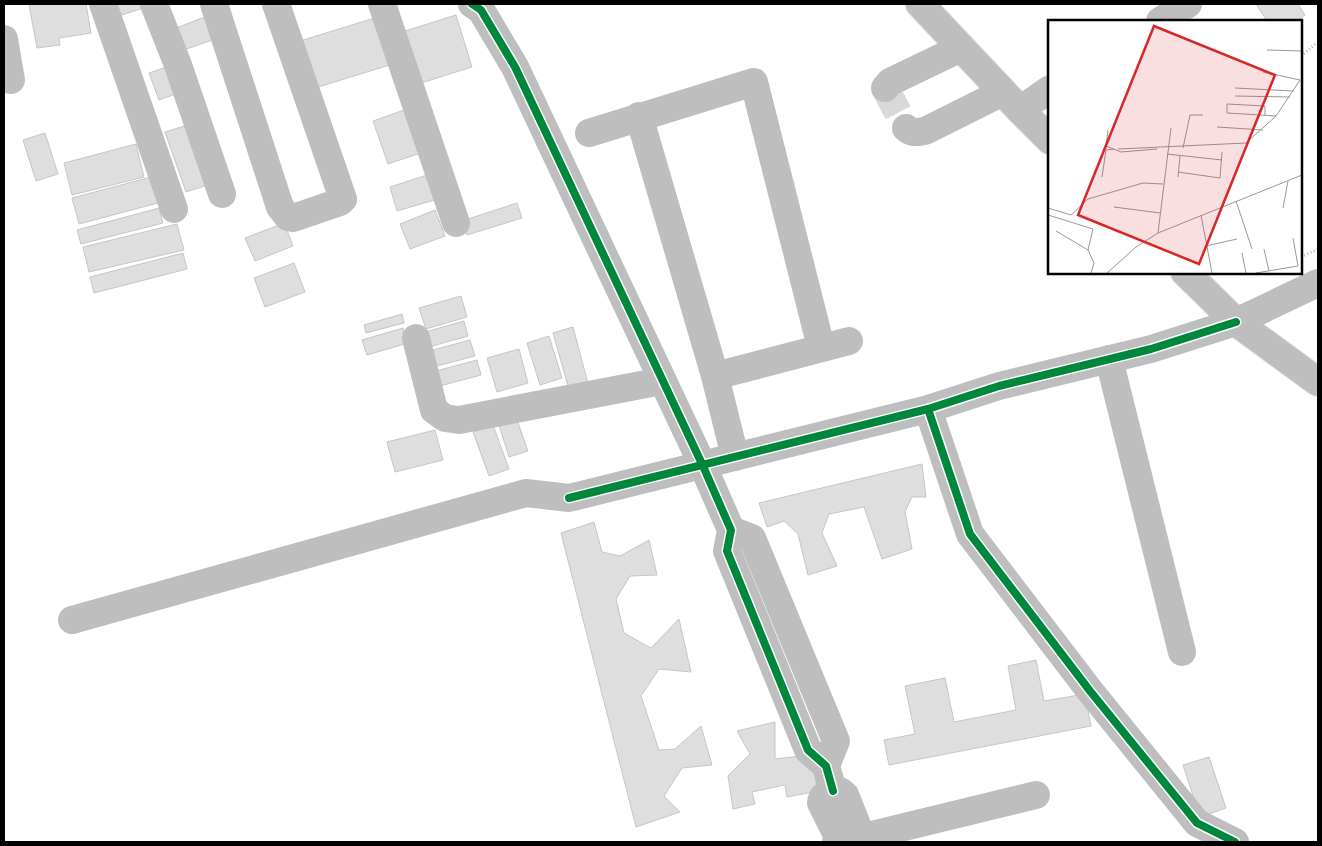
<svg xmlns="http://www.w3.org/2000/svg" width="1322" height="846" viewBox="0 0 1322 846" font-family="Figtree,sans-serif">
<style>
.building{fill:#dedede;stroke:#c6c6c6}
.lines{fill:none;stroke-linecap:round;stroke-linejoin:round}
.minor-tunnel{stroke:#d9d9d9;stroke-width:28;stroke-dasharray:28 14;stroke-linecap:butt}
.major-casing{stroke:#dbdbdb;stroke-width:30}
.path{stroke:#b9b9b9;stroke-width:3;stroke-dasharray:1 2.5;stroke-linecap:butt}
.minor{stroke:#bebebe;stroke-width:28}
.major{stroke:#bebebe;stroke-width:28}
.cycleway-casing{stroke:#fff;stroke-width:11}
.cycleway{stroke:#00873e;stroke-width:8}
.inset-road{fill:none;stroke:#999;stroke-width:1}
.view{fill:#d62828;fill-opacity:0.15;stroke:#d62828;stroke-width:2.5}
.inset-edge{fill:none;stroke:#000;stroke-width:2.5}
</style>
<rect width="100%" height="100%" fill="#fff"/>
<g class="building">
<path d="M34,4H86L91,33L59,38L60,45L37,48L29,5Z"/>
<path d="M115,4H141L143,8L119,16Z"/>
<path d="M1256,4H1298L1305,15L1296,21H1267Z"/>
<path d="M210,15L218,38L184,50L176,28Z"/>
<path d="M456,15L472,67L418,84L402,32Z"/>
<path d="M381,16L396,63L315,88L300,41Z"/>
<path d="M172,65L181,92L159,100L149,73Z"/>
<path d="M407,109L421,153L388,164L373,121Z"/>
<path d="M191,124L211,184L186,192L165,132Z"/>
<path d="M45,133L58,174L36,181L23,140Z"/>
<path d="M136,144L144,177L72,195L64,163Z"/>
<path d="M430,174L438,199L397,211L390,187Z"/>
<path d="M151,177L158,203L79,224L72,198Z"/>
<path d="M517,203L522,218L467,235L462,221Z"/>
<path d="M159,208L163,223L81,244L77,230Z"/>
<path d="M435,210L445,236L410,249L400,224Z"/>
<path d="M284,223L293,246L255,261L245,238Z"/>
<path d="M177,224L184,250L89,272L83,247Z"/>
<path d="M183,253L187,269L94,293L90,277Z"/>
<path d="M294,263L305,292L265,307L254,278Z"/>
<path d="M461,296L467,317L426,329L419,308Z"/>
<path d="M402,314L404,323L366,333L364,325Z"/>
<path d="M464,321L468,336L429,347L425,332Z"/>
<path d="M573,327L589,387L570,393L553,333Z"/>
<path d="M403,328L408,343L367,355L362,340Z"/>
<path d="M549,336L562,378L540,385L527,343Z"/>
<path d="M470,340L475,356L429,368L425,352Z"/>
<path d="M519,349L528,383L497,392L487,358Z"/>
<path d="M477,360L481,375L436,387L432,372Z"/>
<path d="M516,417L528,451L509,457L498,422Z"/>
<path d="M493,425L509,469L489,476L473,432Z"/>
<path d="M435,430L443,460L395,472L387,442Z"/>
<path d="M922,464L926,497H912L905,512L912,549L882,559L864,507L829,514L822,533L837,566L808,575L798,534L784,521L767,527L759,503Z"/>
<path d="M594,522L602,552L620,556L649,540L657,575L630,576L616,599L624,633L651,648L679,619L691,672L659,669L641,696L659,750L675,749L701,726L712,765L682,768L664,796L680,812L636,827L561,533Z"/>
<path d="M1036,660L1044,701L1085,694L1091,726L889,765L884,740L915,734L905,686L945,678L954,722L1016,710L1008,666Z"/>
<path d="M775,722V759L810,755L818,791L787,797L785,785L752,792L755,804L733,809L728,776L750,754L737,731Z"/>
<path d="M1209,757L1226,808L1200,817L1183,765Z"/>
</g>
<g class="lines">
<path class="minor-tunnel" d="M885,88L906,128"/>
<g class="major-casing">
<g id="major">
<path d="M920,4L1020,110L1050,140"/>
<path d="M1185,272L1236,322L1318,382"/>
</g>
</g>
<g class="path">
<path d="M1301,56L1318,42"/>
<path d="M1301,257L1318,249"/>
</g>
<g class="minor">
<path d="M103,4L174,209"/>
<path d="M154,4L178,65L222,194"/>
<path d="M214,4L280,207L288,217L293,218L340,202L343,199L276,4"/>
<path d="M382,4L456,223"/>
<path d="M472,4L481,10L515,67L703,466L731,530L727,551L808,750L826,766L833,791"/>
<path d="M1160,21L1188,4"/>
<path d="M4,39L11,80"/>
<path d="M885,88L890,82L961,48"/>
<path d="M1020,110L1050,89"/>
<path d="M639,116L715,376L735,457"/>
<path d="M906,128C912,134 918,132 925,131L1003,92"/>
<path d="M589,133L754,82L821,347"/>
<path d="M416,338L434,410L445,418L459,420L662,381"/>
<path d="M1109,359L1182,652"/>
<path d="M715,376L849,341"/>
<path d="M928,409L970,534L1090,691L1197,823L1235,842"/>
<path d="M731,530L752,538L836,741L826,766"/>
<path d="M72,620L526,493L569,498L928,409L999,386L1151,349L1236,322L1318,283"/>
<path d="M836,842L837,835L821,803C822,793 832,791 840,791L845,795L861,835L863,837L1036,795"/>
</g>
<use href="#major" class="major"/>
<g class="cycleway-casing">
<g id="cycleway">
<path d="M472,4L481,10L515,67L703,466L731,530L727,551L808,750L826,766L833,791"/>
<path d="M928,409L970,534L1090,691L1197,823L1235,842"/>
<path d="M569,498L928,409L999,386L1151,349L1236,322"/>
</g>
</g>
<use href="#cycleway" class="cycleway"/>
</g>
<g transform="translate(1048 20)">
<rect width="254" height="254" fill="#fff"/>
<path class="inset-road" d="M219,30L254,31M187,68L246,71M187,76L242,77M217,95V86L179,84V93L228,96M169,107L215,110M60,110L58,126L73,132L109,129M135,128L142,95H155M70,129L198,123L228,96L252,60L215,52M119,134L174,140M130,152L172,158L174,132M54,157L58,130L66,129M130,157L132,136M188,181L204,229M66,187L112,193M0,188L23,195L40,179L95,163L115,164M235,188L240,161M0,195L45,209L40,230L46,243L43,253M153,195L164,253M8,211L40,230M110,213L123,108M158,226L189,219M216,229L221,251M194,233L198,253M59,253L88,227L110,213L254,155M208,253L250,246L245,218"/>
<path class="view" d="M106,6L227,55L151,244L30,195Z"/>
<rect width="254" height="254" class="inset-edge"/>
</g>
<rect width="1322" height="846" fill="none" stroke="#000000" stroke-width="10"/>
</svg>
